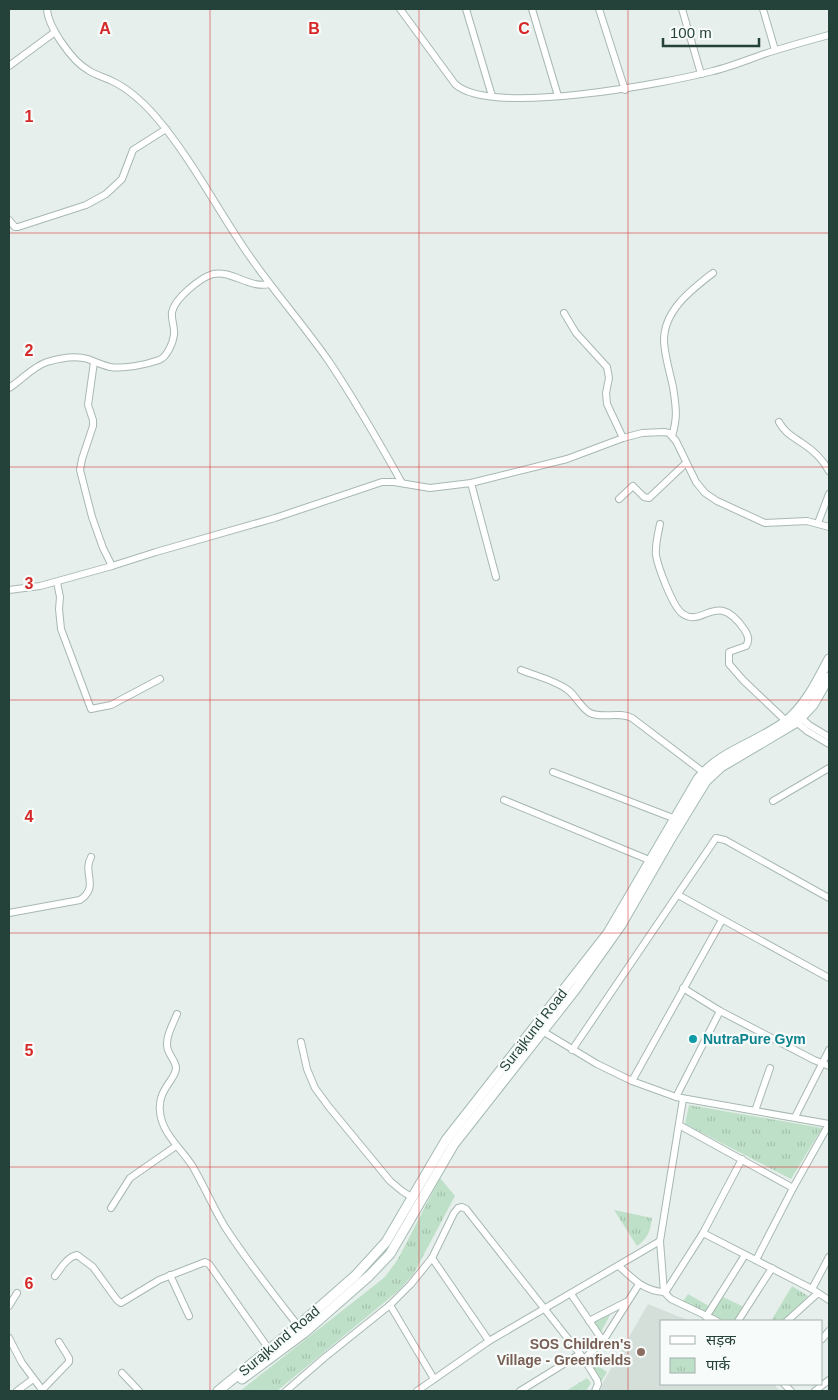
<svg xmlns="http://www.w3.org/2000/svg" width="838" height="1400" viewBox="0 0 838 1400" font-family="Helvetica,'Noto Sans Devanagari',sans-serif">
<style>
.built{fill:#d4dfda}
.park{fill:url(#park-tufts)}
.lines{fill:none;stroke-linecap:round;stroke-linejoin:round}
.street-casing{stroke:#a8b8b2;stroke-width:8}
.secondary-casing{stroke:#a4bbb3;stroke-width:11}
.street{stroke:#fff;stroke-width:6}
.secondary{stroke:#fff;stroke-width:9}
.grid{fill:none;stroke:#d62828;stroke-width:1;stroke-opacity:0.55}
.culture-dot{fill:#0f9aa8;stroke:#f7fbf9;stroke-width:2}
.education-dot{fill:#8d6e63;stroke:#f7fbf9;stroke-width:2}
.labels{text-anchor:middle;stroke-width:4.5;stroke-linejoin:round;paint-order:stroke}
.street-label{font-size:14px;fill:#24423a;stroke:#f7fbf9}
.culture-label{font-size:14px;font-weight:bold;fill:#0d838f;stroke:#f7fbf9;text-anchor:start}
.education-label{font-size:14px;font-weight:bold;fill:#785e54;stroke:#f7fbf9;text-anchor:end}
.grid-label{font-size:16px;text-anchor:middle;font-weight:bold;fill:#d62828;stroke:#f7fbf9;stroke-width:4.5;stroke-linejoin:round;paint-order:stroke}
</style>
<defs>
<pattern id="park-tufts" width="24" height="20" patternUnits="userSpaceOnUse" patternTransform="scale(1.25)"><rect width="24" height="20" fill="#bfe0c8"/><path d="M3 7l-1-3M5 7V3M7 7l1-3M15 17l-1-3M17 17v-4M19 17l1-3" fill="none" stroke="#a4c1ad"/></pattern>
</defs>
<rect width="100%" height="100%" fill="#e6efeb"/>
<path class="built" d="M648,1304L690,1321H662V1384H774L780,1391H598Z"/>
<g class="park">
<path d="M689,1105L822,1128L791,1179L685,1124Z"/>
<path d="M440,1178L455,1196L413,1275L398,1291L277,1391H240L385,1277L398,1259Z"/>
<path d="M614,1210L652,1218C650,1232 648,1238 637,1246Z"/>
<path d="M792,1286L813,1299L786,1321H771Z"/>
<path d="M688,1294L714,1309L721,1296L744,1307L736,1321H724L682,1303Z"/>
<path d="M612,1311L600,1334L591,1322Z"/>
<path d="M592,1362L607,1372L601,1382L591,1366Z"/>
<path d="M587,1378L591,1383L586,1391H566Z"/>
</g>
<g class="lines">
<g class="street-casing">
<g id="street">
<path d="M47,9C48,27 72,61 88,70C95,75 104,77 112,81C129,89 143,102 156,117C191,158 216,207 246,251C272,289 302,323 328,360C355,400 379,442 402,483"/>
<path d="M400,9L455,84C490,117 667,83 713,71C730,67 747,60 764,54C785,47 807,41 829,35"/>
<path d="M466,9L492,96"/>
<path d="M532,9L558,96"/>
<path d="M599,9L625,90"/>
<path d="M682,9L701,74"/>
<path d="M763,9L775,50"/>
<path d="M9,66L55,32"/>
<path d="M9,220L15,227H18L86,205L106,194L122,179L133,150L166,129"/>
<path d="M564,313L576,333L607,367L609,378L606,393L607,404L623,438"/>
<path d="M94,362L88,405L93,420V426L82,459L80,470L92,517L103,548L112,566"/>
<path d="M9,388C22,380 32,367 47,362C60,358 75,355 88,359C95,362 102,365 110,367C124,369 145,365 159,360C167,357 173,343 174,335C175,327 171,320 172,312C175,298 200,278 213,274C232,270 250,289 269,284"/>
<path d="M779,422C785,433 792,436 802,443C813,450 823,460 829,471"/>
<path d="M672,436C678,417 676,407 673,387C670,373 665,357 664,342C663,311 691,290 713,273"/>
<path d="M471,483L496,577"/>
<path d="M619,499L633,486L644,497L649,498L686,463"/>
<path d="M818,523L829,494"/>
<path d="M660,524C658,534 655,545 656,555C658,567 673,608 683,614C704,628 716,589 744,629C748,635 750,640 746,646L729,652V664L743,680L786,721"/>
<path d="M57,582L60,597L59,609L61,629L91,709L111,705L160,679"/>
<path d="M9,590L40,586L112,566L156,552L275,518L382,482H394L430,488L471,483L567,459L623,438L642,433L664,432L669,433L676,441L696,482L705,493L717,501L765,523L807,521L829,527"/>
<path d="M521,670C536,676 555,680 568,690C576,696 581,708 590,713C603,719 619,711 632,718L703,772"/>
<path d="M798,715L809,725L829,737"/>
<path d="M795,721L807,731L829,744"/>
<path d="M553,772L673,818"/>
<path d="M504,800L654,862"/>
<path d="M773,801L829,768"/>
<path d="M678,895L829,978"/>
<path d="M9,913L80,900C100,886 82,874 91,857"/>
<path d="M683,988L720,1011L814,1060L829,1066"/>
<path d="M177,1014C173,1024 164,1039 168,1050C170,1056 175,1061 176,1067C177,1079 157,1089 160,1112C162,1134 182,1149 193,1167C204,1186 213,1207 225,1227C247,1261 274,1295 299,1327"/>
<path d="M539,1029L597,1064L632,1081L676,1097L829,1124"/>
<path d="M301,1042L307,1069L315,1088L329,1107L390,1181L402,1191L413,1198"/>
<path d="M572,1050L716,838L725,840L829,898"/>
<path d="M632,1081L722,920"/>
<path d="M676,1097L720,1011"/>
<path d="M683,1099L660,1241L664,1292L671,1299L717,1321"/>
<path d="M755,1111L770,1068"/>
<path d="M795,1117L829,1050"/>
<path d="M679,1125L793,1188"/>
<path d="M111,1208L130,1178L176,1146"/>
<path d="M703,1233L812,1289L829,1300"/>
<path d="M432,1258L489,1341"/>
<path d="M756,1260L793,1188L829,1124"/>
<path d="M619,1266C633,1279 644,1291 664,1292L666,1291L703,1233L742,1159"/>
<path d="M170,1275L189,1316"/>
<path d="M55,1276C61,1268 67,1257 77,1255L93,1267L117,1300L121,1303L159,1280L205,1262L209,1264L271,1352"/>
<path d="M812,1289L829,1257"/>
<path d="M571,1294L603,1341"/>
<path d="M390,1305L434,1379"/>
<path d="M9,1306L17,1293"/>
<path d="M706,1317L745,1255"/>
<path d="M589,1321L626,1302"/>
<path d="M738,1321L772,1268"/>
<path d="M787,1321L818,1293"/>
<path d="M9,1338L22,1363L43,1391"/>
<path d="M822,1339L829,1331"/>
<path d="M584,1359L603,1341L639,1284"/>
<path d="M122,1373L139,1391"/>
<path d="M784,1384L791,1391"/>
<path d="M42,1390L69,1362V1358L59,1342"/>
<path d="M17,1391L33,1379"/>
<path d="M286,1391L324,1358L390,1305L411,1284L432,1258L454,1213L458,1208L462,1207L466,1209L584,1359L597,1380L598,1384L595,1391"/>
<path d="M417,1391L489,1341L660,1241"/>
<path d="M520,1391L580,1354"/>
<path d="M815,1391L829,1380"/>
</g>
</g>
<g class="secondary-casing">
<g id="secondary">
<path d="M242,1379L304,1333L369,1276L390,1254L454,1144L575,990L621,925L670,840L706,781L721,767L797,722L813,705L829,677"/>
<path d="M218,1391L298,1326L355,1276L386,1242L446,1140L608,933L698,779C720,751 757,743 785,722C805,707 818,680 829,659"/>
</g>
</g>
<use href="#street" class="street"/>
<use href="#secondary" class="secondary"/>
</g>
<path class="grid" d="M210,9V1391M419,9V1391M628,9V1391M9,233H829M9,467H829M9,700H829M9,933H829M9,1167H829"/>
<circle class="culture-dot" cx="693" cy="1039" r="5"/>
<circle class="education-dot" cx="641" cy="1352" r="5"/>
<g class="labels">
<g class="street-label">
<text transform="translate(533 1030) rotate(-52)" y="5">Surajkund Road</text>
<text transform="translate(279 1341) rotate(-40)" y="5">Surajkund Road</text>
</g>
<g class="culture-label">
<text x="703" y="1044">NutraPure Gym</text>
</g>
<g class="education-label">
<text x="631" y="1349">SOS Children's<tspan x="631" dy="16">Village - Greenfields</tspan></text>
</g>
</g>
<g class="grid-label">
<text x="105" y="34">A</text>
<text x="314" y="34">B</text>
<text x="524" y="34">C</text>
<text x="29" y="122">1</text>
<text x="29" y="356">2</text>
<text x="29" y="589">3</text>
<text x="29" y="822">4</text>
<text x="29" y="1056">5</text>
<text x="29" y="1289">6</text>
</g>
<rect width="838" height="1400" fill="none" stroke="#24423a" stroke-width="20"/>
<rect x="660" y="1320" width="162" height="65" fill="#f7fbf9" stroke="#a3b1ad"/>
<rect x="670" y="1336" width="25" height="8" fill="#ffffff" stroke="#a3b1ad"/>
<text x="706" y="1345" font-size="15" fill="#24423a">सड़क</text>
<rect x="670" y="1358" width="25" height="15" fill="url(#park-tufts)" stroke="#a3b1ad"/>
<text x="706" y="1370" font-size="15" fill="#24423a">पार्क</text>
<path d="M663 38v8h96v-8" fill="none" stroke="#24423a" stroke-width="2.5"/>
<text x="670" y="38" font-size="15" fill="#24423a" stroke="#f7fbf9" stroke-width="4" paint-order="stroke">100 m</text>
</svg>
